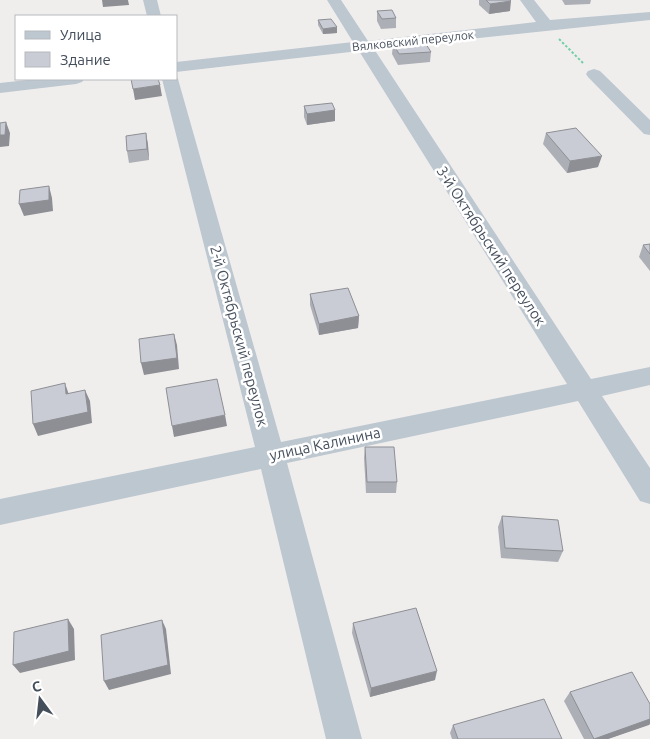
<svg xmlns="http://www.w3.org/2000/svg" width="650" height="739" viewBox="0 0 650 739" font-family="Ubuntu,sans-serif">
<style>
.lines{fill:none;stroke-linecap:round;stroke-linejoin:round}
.path{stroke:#71cfa8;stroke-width:2;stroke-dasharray:2.5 2;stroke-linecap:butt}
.minor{fill:#bdc7d0;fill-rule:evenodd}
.wall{fill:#adafb6}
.shaded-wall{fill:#8d8f94}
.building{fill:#c9ccd4;stroke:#8d8f94}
.labels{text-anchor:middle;stroke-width:5;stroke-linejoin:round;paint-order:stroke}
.far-street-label{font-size:12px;fill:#454f5c;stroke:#fff}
.street-label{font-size:15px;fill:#454f5c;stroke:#fff}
</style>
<rect width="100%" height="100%" fill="#f0eeed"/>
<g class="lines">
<path class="path" d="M559,39L583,63"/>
<g class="minor">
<path d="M143,0H157L161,16H147Z"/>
<path d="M327,0H341L368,41L536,22L520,0H534L550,20L650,12V20L374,49L591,379L650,367V385L602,396L650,468V504L640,501L578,401L287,463L362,739H326L261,469L0,525V499L255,447L162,79H176V76L178,79L281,442L567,384L359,51L176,72V62L353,42Z"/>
<path d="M594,69L600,71L650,120V135L644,134L588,77L586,74L588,71Z"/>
<path d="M36,79H84L82,82L76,84L0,93V83Z"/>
</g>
</g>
<g class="wall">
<path d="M479,0H510V11L489,14L479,5Z"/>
<path d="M562,0H591L590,4L565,5Z"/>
<path d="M377,11L396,18V28L381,29L377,21Z"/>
<path d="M318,20L337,33L323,34L318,25Z"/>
<path d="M393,43L431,52L430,62L398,65L392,54Z"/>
<path d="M304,106L335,110V121L307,125L304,117Z"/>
<path d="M146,133L148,145L149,160L129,163L127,151Z"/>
<path d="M546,133L598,167L567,173L543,144Z"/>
<path d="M650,244V271L639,257L643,245Z"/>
<path d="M310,294L359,316L358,328L319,335L310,305Z"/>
<path d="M365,447L397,482L396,493H366L364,458Z"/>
<path d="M502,516L563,551L558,562L501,558L498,527Z"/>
<path d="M353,623L435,680L370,697L352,633Z"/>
<path d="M570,692L650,704V724L608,739H584L564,701Z"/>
<path d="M453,725L562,739H452L450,733Z"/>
</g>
<g class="shaded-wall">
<path d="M102,0H128L129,5L103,7Z"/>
<path d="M511,1L510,11L489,14L490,4Z"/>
<path d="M337,27V33L323,34V29Z"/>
<path d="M160,85L162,96L135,100L133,89Z"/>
<path d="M335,110V121L307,125V114Z"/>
<path d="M6,122L10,133L9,146L0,147V135Z"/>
<path d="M146,133L148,145L149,160L147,149Z"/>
<path d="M602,156L598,167L567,173L570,161Z"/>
<path d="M49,186L52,198L53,211L24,216L19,204Z"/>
<path d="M359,316L358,328L319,335V324Z"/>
<path d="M174,334L177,345L179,369L144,375L141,363Z"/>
<path d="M65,383L69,395L66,394Z"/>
<path d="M85,390L90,401L92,423L38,436L33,424Z"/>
<path d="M225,415L227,426L174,437L172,426Z"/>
<path d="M68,619L74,629L75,660L20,673L13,665Z"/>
<path d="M162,620L166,629L171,674L109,690L104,681Z"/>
<path d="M437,671L435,680L370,697L371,688Z"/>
<path d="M650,719V724L649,725L608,739H593Z"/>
</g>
<g class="building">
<path d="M486,0H510L511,1L490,4Z"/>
<path d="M392,10L396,18L382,19L377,11Z"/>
<path d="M331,19L337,27L323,29L318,20Z"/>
<path d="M424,41L431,52L399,54L393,43Z"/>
<path d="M131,79H158L160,85L133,89Z"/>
<path d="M332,103L335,110L307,114L304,106Z"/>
<path d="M6,122L5,135H0V123Z"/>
<path d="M576,128L602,156L570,161L546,133Z"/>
<path d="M146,133L147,149L127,151L126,136Z"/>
<path d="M49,186V200L19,204L20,190Z"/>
<path d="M650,244V254L643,245Z"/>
<path d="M348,288L359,316L319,324L310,294Z"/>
<path d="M174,334L177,358L141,363L139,339Z"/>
<path d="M217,379L225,415L172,426L166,388Z"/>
<path d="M65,383L66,394L85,390L88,412L33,424L31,391Z"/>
<path d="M365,447H394L397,482H367Z"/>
<path d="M502,516L558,520L563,551L505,548Z"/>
<path d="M416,608L437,671L371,688L353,623Z"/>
<path d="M68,619L69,651L13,665L14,632Z"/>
<path d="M162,620L168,665L104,681L101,635Z"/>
<path d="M632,672L650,704V719L594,739L570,692Z"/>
<path d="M544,699L562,739H458L453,725Z"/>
</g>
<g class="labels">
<g class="far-street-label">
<text transform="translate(413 41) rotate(-6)" y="4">Вялковский переулок</text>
</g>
<g class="street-label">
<text transform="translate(491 246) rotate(57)" y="5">3-й Октябрьский переулок</text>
<text transform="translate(239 336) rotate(75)" y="5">2-й Октябрьский переулок</text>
<text transform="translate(325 444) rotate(-12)" y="5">улица Калинина</text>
</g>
</g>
<rect x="15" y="15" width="162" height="65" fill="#ffffff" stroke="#b5b9be"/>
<rect x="25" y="31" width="25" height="8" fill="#bdc7d0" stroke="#b5b9be"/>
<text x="60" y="40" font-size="15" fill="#454f5c">Улица</text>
<rect x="25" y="52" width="25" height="15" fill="#c9ccd4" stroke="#b5b9be"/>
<text x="60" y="65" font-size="15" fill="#454f5c">Здание</text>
<g transform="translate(40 699) rotate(345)" stroke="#ffffff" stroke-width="4" paint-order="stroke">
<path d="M0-4L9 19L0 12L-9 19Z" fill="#454f5c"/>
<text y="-8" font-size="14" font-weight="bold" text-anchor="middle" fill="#454f5c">С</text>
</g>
</svg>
